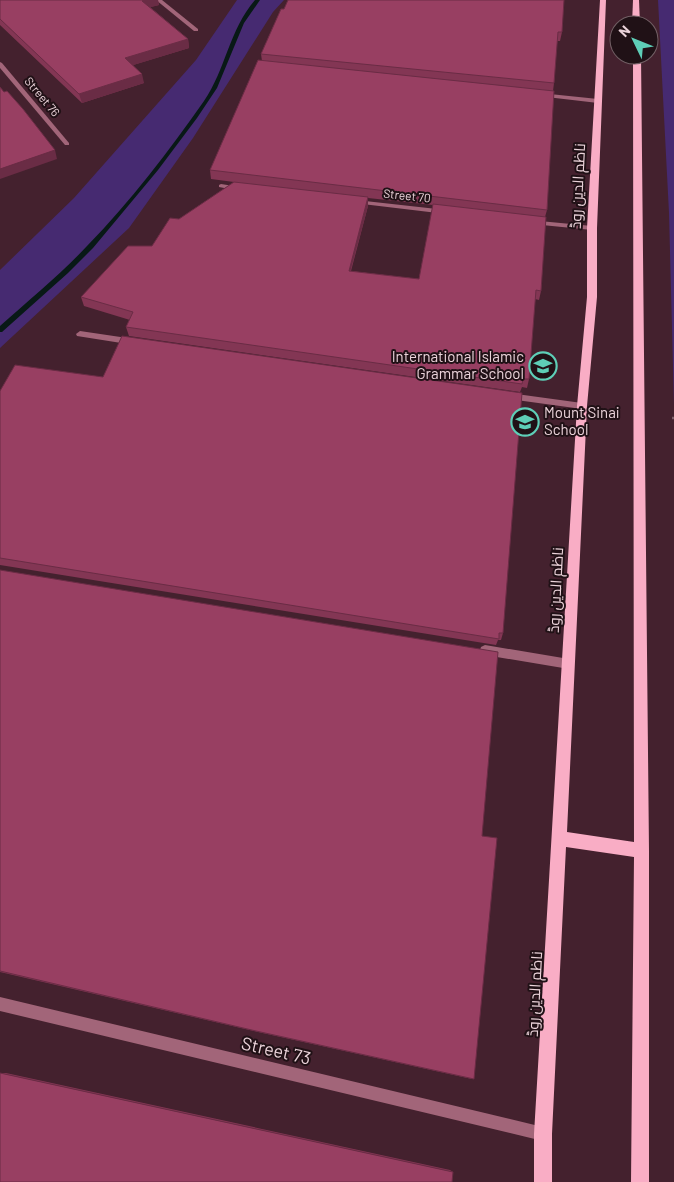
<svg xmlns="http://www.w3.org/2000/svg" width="674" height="1182" viewBox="0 0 674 1182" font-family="Barlow,Cairo,sans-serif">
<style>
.green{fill:#462a71}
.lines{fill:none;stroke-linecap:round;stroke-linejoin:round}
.stream{fill:#081916;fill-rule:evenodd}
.path{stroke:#7e5f6a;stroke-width:2.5;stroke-dasharray:2 3;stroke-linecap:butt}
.minor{fill:#a26579;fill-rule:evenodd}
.primary{fill:#f9adc5;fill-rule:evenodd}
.wall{fill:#833654;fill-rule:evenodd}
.shaded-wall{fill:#6a2c45}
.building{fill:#983f62;stroke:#6a2c45}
.labels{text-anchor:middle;stroke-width:4;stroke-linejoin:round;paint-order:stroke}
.far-street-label{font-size:12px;fill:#ebd3da;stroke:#201116}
.street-label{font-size:15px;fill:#ebd3da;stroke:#201116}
.poi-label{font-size:15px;fill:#ebd3da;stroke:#201116;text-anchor:end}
.near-street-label{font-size:18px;fill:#ebd3da;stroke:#201116}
</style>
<rect width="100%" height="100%" fill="#44212e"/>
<g class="green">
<path d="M237,0H284L273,12L193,138L129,228L0,348V270L74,198L196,60Z"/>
<path d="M658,0H674V405L669,213Z"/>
</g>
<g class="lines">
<path class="stream" d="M255,0H260L244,23L217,88L197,118L158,170L93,248L68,273L2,332H0V326C29,300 60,275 87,246C130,202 169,151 204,101C226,69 229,30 255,0Z"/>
<path class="path" d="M672,418H674"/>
<g class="minor">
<path d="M156,0H162L198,29V31H194Z"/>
<path d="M0,62L2,63L69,143V145H65L0,68Z"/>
<path d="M540,93L598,99L601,101L598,103L538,96V94Z"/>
<path d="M221,184L240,187L243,189L240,191L219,187V185Z"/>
<path d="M356,200L446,210L450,212L446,214L354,203L352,202Z"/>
<path d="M529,220L592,226L596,228L592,230L532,224H529Z"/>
<path d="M80,331L134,339L138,342L134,345L77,336L76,334Z"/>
<path d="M509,393L582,403L586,406L582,409L509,399L505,396Z"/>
<path d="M485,645L569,659L573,661L574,664L573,667L569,669L485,655L481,653L480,650L481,647Z"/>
<path d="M0,997L543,1127L548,1129L550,1134L548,1139L543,1141L0,1011Z"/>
</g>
<g class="primary">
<path d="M600,0H606L597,228V297L587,406L567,832L634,842L633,55H641L649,851V1182H631L634,857L566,847L552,1134V1182H534V1134L577,406L587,297V228Z"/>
<path d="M633,0H639L640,25H632Z"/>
</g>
</g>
<g class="wall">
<path d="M0,0H158L159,5L150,7L188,39L189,48L133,65L144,83L82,103L0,25Z"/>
<path d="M281,9L562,32L560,41H557L554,83L553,91L547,210L545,217L541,291L539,300L535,299L529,379L527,388L522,387L520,392L129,336L126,327L130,320L84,306L81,297L152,246L179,219L234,182L211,179L210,170L262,61L261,54ZM368,198L433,205L419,279L351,271L368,206Z"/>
<path d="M0,391L503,633L501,640H498L496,645L0,565Z"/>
<path d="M0,570L482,836L474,1079H472L258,1032L0,972Z"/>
<path d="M0,1073H6L450,1170L453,1172Z"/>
</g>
<g class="shaded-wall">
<path d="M144,0H158L159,5L144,9L142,1Z"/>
<path d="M188,39L189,48L127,67L125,58Z"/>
<path d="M142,74L144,83L82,103L79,94Z"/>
<path d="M55,150L57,159L0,179V169Z"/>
<path d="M368,197V206L348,280L349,271Z"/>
</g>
<g class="building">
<path d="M0,0H144L142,1L188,39L125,58L142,74L79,94L0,19Z"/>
<path d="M288,0H564L562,32H558L554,83L261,54L281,9H284Z"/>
<path d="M258,60L554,91L547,210L210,170Z"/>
<path d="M0,87L4,92L7,91L23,109L55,150L0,169Z"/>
<path d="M234,182L368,197L349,271L419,279L433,204L546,217L541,291L536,290L529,379H523L522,384L126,327L133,312L81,297L128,246H152L170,218L179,219Z"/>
<path d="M122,336L522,393L503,633H499V639L0,558V391L15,365L103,377Z"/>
<path d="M0,570L498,652L482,836L497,838L474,1079L256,1031L0,971Z"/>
<path d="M0,1073L453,1172L452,1182H0Z"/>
</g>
<defs>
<g id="school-ring" transform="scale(1.4375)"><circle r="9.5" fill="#201116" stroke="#5eceb7" stroke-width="1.5"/><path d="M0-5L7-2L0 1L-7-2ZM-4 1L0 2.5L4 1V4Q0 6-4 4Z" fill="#5eceb7"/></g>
</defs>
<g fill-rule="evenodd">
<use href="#school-ring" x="543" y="366"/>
<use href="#school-ring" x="525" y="422"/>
</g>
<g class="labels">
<g class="far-street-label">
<text transform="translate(42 97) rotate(50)" y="4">Street 76</text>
<text transform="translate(407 196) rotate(6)" y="4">Street 70</text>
</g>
<g class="street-label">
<text transform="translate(578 186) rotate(-87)" y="5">ناظم الدین روڈ</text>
<text transform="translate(556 590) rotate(-87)" y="5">ناظم الدین روڈ</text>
<text transform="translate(535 994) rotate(-87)" y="5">ناظم الدین روڈ</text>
</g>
<g class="poi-label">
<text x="524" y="362">International Islamic<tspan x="524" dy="17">Grammar School</tspan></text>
<text x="544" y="418" text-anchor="start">Mount Sinai<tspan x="544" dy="17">School</tspan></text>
</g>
<g class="near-street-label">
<text transform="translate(276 1051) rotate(13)" y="6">Street 73</text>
</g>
</g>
<g transform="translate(634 40) rotate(313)"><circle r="24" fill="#201116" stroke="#715f64"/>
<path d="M0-4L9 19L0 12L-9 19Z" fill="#5eceb7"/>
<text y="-8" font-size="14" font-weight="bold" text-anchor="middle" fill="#ebd3da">N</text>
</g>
</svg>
